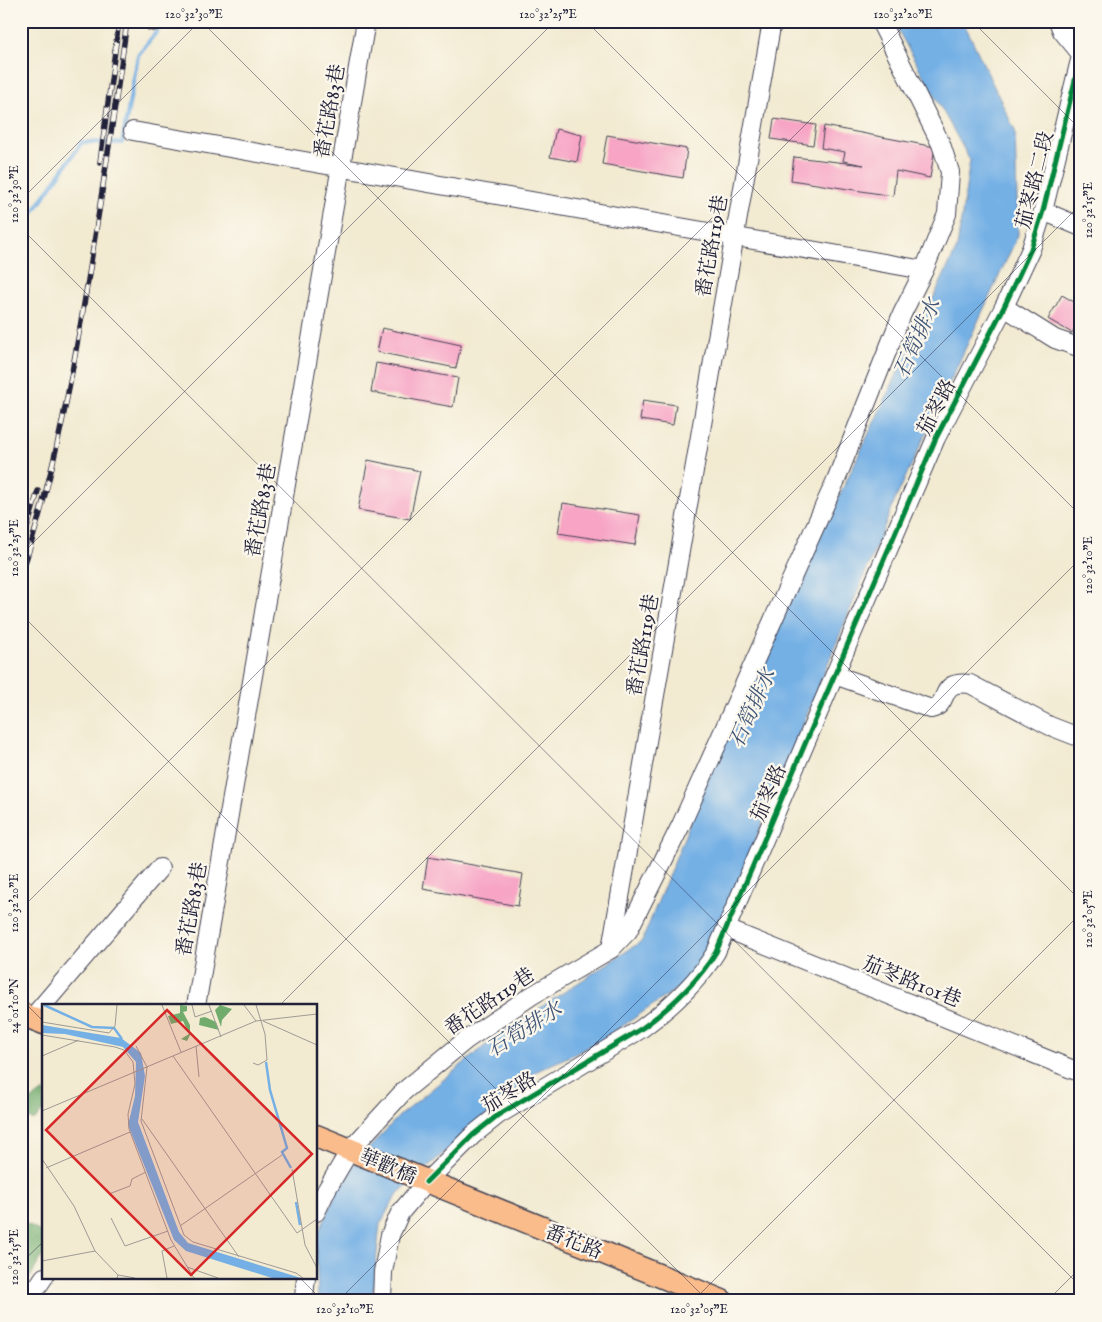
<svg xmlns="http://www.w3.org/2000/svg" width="1102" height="1322" viewBox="0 0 1102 1322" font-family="'IM FELL English','Noto Serif TC',serif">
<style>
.forest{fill:#71ac6d;stroke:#4a6754}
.water{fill:#74b0e5;stroke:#4b6990}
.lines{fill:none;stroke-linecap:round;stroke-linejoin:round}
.stream{stroke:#74b0e5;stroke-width:4}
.building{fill:#f7a4c5}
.minor-casing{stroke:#414052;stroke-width:20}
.major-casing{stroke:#414052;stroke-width:25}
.minor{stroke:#fff;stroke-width:18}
.major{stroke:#fabc8b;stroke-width:22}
.rail-casing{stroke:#22223b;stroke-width:5.5}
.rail{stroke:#fbf7ec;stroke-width:4;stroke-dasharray:11;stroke-linecap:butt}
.cycleway-casing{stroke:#fbf7ec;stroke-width:8}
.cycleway{stroke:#00873e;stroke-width:5}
.ticks{fill:none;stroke:#22223b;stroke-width:1;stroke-opacity:0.45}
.labels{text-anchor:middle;stroke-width:4.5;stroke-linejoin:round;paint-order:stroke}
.street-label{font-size:20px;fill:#22223b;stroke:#fbf7ec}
.water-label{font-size:21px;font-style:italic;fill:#3f5476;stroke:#fbf7ec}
.inset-river{fill:none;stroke:#74b0e5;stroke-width:2.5}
.inset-road{fill:none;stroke:#9f9a95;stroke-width:1}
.view{fill:#d62828;fill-opacity:0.15;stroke:#d62828;stroke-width:2.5}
.inset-edge{fill:none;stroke:#22223b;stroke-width:2.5}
.neatline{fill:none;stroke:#22223b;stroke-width:2}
.ticks-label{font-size:12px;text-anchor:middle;fill:#22223b}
</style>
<rect width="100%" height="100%" fill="#fbf7ec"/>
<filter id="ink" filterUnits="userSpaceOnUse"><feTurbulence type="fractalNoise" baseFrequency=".02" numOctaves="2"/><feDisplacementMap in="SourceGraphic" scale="10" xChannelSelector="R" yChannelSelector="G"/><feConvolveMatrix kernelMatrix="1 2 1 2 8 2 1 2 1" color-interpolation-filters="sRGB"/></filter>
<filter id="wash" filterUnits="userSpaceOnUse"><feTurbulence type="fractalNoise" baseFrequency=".0096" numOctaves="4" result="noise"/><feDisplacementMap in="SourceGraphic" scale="20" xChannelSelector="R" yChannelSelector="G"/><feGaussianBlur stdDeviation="1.12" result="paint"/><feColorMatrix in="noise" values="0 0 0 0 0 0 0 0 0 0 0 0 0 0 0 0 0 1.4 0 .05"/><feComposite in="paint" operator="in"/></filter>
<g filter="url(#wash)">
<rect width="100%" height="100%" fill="#f2ead1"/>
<g class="forest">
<path d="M44,1091V1109L34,1121L21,1114V1101L28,1102Z"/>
<path d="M21,1221L44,1234V1253L24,1288L21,1287Z"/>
</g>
<path class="water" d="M893,21H963L1015,131L1018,235L896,498L701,972L598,1043L537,1071L398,1193L380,1224L372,1301H318L316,1239L343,1176L399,1116L497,1036L642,941L727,732L957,248L970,160Z"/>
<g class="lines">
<path class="stream" d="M21,230L82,142L122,143L138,55L165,21"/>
</g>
<g id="blocks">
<g class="building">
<path d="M774,119L816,125L813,145L771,139Z"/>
<path d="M824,126L935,147L930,178L896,171L893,196L791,180L794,157L864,165L843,161L845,152L821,148Z"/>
<path d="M556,129L582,135L577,162L550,157Z"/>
<path d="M607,135L687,149L683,178L602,164Z"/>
<path d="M1062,295L1081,306V317L1072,333L1048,319Z"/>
<path d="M382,328L461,345L456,368L377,352Z"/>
<path d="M376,363L458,378L453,407L371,392Z"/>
<path d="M643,400L676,405L673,425L640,420Z"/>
<path d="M368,460L420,471L410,519L358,510Z"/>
<path d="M563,503L640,515L635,545L558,533Z"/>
<path d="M428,857L523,874L518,906L423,889Z"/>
</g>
</g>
</g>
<g filter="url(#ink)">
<use href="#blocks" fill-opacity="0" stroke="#414052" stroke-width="1"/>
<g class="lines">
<g class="minor-casing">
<g id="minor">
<path d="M1058,21L1062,31L1081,54"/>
<path d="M153,22L154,21"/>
<path d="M133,131L924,270"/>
<path d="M1043,211L1081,227"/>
<path d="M1004,307L1055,339L1081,348"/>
<path d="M835,675L931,709C952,704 936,680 970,684L1050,726L1081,738"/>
<path d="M727,929L1081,1073"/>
<path d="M611,949L772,21"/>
<path d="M196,1006L366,21"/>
<path d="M32,1018L160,868"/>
<path d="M316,1212L327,1189L350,1150L404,1091L466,1040L531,996L611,949L628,931L681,825L836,480L902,314L924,270L947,214L950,172L941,144L880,21"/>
<path d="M304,1297L306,1278"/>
<path d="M28,1301L44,1277"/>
<path d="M382,1301L383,1272L390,1235L400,1213L426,1182L473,1135L498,1115L641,1029C671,1007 697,983 716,952L936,438L1004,307L1031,249L1043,211L1081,56"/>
</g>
</g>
<g class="major-casing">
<g id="major">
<path d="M21,1014L44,1023"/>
<path d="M316,1136L722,1301"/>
</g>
</g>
<use href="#minor" class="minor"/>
<use href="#major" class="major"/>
<g class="rail-casing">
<g id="rail">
<path d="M100,162L119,21"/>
<path d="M21,549L38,491"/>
<path d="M21,575C55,475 73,372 90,268C103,186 116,104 127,21"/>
</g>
</g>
<use href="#rail" class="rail"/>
<g class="cycleway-casing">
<path id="cycleway" d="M426,1182L473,1135L498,1115L641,1029C671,1007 697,983 716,952L936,438L1004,307L1031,249L1043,211L1081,56"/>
</g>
<use href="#cycleway" class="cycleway"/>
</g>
</g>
<path class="ticks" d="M201,21L1081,901M586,21L1081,516M972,21L1081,130M21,200L200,21M21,228L1081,1287M21,555L555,21M21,614L708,1301M21,909L909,21M21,999L44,1022M279,1006L1081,204M21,1263L44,1241M300,1278L323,1301M338,1301L1081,558M693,1301L1081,913M1047,1301L1081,1267"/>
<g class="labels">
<g class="street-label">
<text transform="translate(329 111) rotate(-80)" y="7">番花路83巷</text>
<text transform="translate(1034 180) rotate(-76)" y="7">茄苳路二段</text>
<text transform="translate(711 246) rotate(-80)" y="7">番花路119巷</text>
<text transform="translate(936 407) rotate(-63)" y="7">茄苳路</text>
<text transform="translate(260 510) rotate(-80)" y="7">番花路83巷</text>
<text transform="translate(642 645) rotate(-80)" y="7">番花路119巷</text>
<text transform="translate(768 793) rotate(-67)" y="7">茄苳路</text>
<text transform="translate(191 909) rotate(-80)" y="7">番花路83巷</text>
<text transform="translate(912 981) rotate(22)" y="7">茄苳路101巷</text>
<text transform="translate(489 1001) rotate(-34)" y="7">番花路119巷</text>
<text transform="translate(509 1092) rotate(-32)" y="7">茄苳路</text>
<text transform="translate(388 1166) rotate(23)" y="7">華歡橋</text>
<text transform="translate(574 1241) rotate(22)" y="7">番花路</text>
</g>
<g class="water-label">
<text transform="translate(917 338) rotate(-66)" y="7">石筍排水</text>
<text transform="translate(752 708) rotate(-66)" y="7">石筍排水</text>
<text transform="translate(524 1029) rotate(-32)" y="7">石筍排水</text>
</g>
</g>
<g transform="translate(42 1004)">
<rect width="275" height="275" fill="#f2ead1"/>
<path d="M138,1L145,2V7L141,8L148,21V31L145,37L139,35L147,30L141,17L129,20L126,12L138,9ZM178,1L190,5L180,16L179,23L173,6ZM163,13L174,18L177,26L157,21L158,14Z" fill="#71ac6d"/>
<path d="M0,21L79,34L99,49L103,72L96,118L137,228L146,239L259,274H230L144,247L132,236L86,121L93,92L94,58L81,43L23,30L0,29Z" fill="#74b0e5"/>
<path class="inset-river" d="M2,1L50,23L72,24L80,35M224,58L228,86L245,144L240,148L249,164M254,198L258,221"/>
<path class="inset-road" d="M120,1L139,48M150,1L153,13L170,7M167,1L179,33M202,1L214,17M221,17L275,41M0,18L67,29L73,22L75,1M0,31L73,43L82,46L91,58L93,80L86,110L87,125L129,236L152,274M94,42L105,63L99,117L142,231L151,238L254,269L261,274M154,42L157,73M0,52L37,36M131,52L255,229L275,215M211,59L216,61L225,56L223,30L214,1M0,107L214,17L275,10M100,115L197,253M0,155L32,202L53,247L76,271L75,274M4,164L88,128M250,165L263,241L275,264M67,190L88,182L90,175L104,168M69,214L83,242L126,227M138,222L240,151M0,257L53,247M145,263L176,274M76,271L93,274M125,274L120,247L132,242"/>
<path class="view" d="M125,6L270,150L149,271L4,126Z"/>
<rect width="275" height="275" class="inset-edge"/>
</g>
<rect width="1102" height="1322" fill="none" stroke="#fbf7ec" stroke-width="55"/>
<rect x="28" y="28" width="1046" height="1266" class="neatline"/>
<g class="ticks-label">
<text x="194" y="18">120°32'30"E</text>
<text x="548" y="18">120°32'25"E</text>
<text x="903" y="18">120°32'20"E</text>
<text transform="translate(14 194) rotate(-90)" y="4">120°32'30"E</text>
<text transform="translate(1088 210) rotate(-90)" y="4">120°32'15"E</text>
<text transform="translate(14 548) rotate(-90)" y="4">120°32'25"E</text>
<text transform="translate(1088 565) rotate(-90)" y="4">120°32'10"E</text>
<text transform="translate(14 903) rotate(-90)" y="4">120°32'20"E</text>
<text transform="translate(1088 919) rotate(-90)" y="4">120°32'05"E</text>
<text transform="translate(14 1006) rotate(-90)" y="4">24°01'10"N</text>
<text transform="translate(14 1257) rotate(-90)" y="4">120°32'15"E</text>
<text x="345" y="1313">120°32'10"E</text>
<text x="699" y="1313">120°32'05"E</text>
</g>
</svg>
